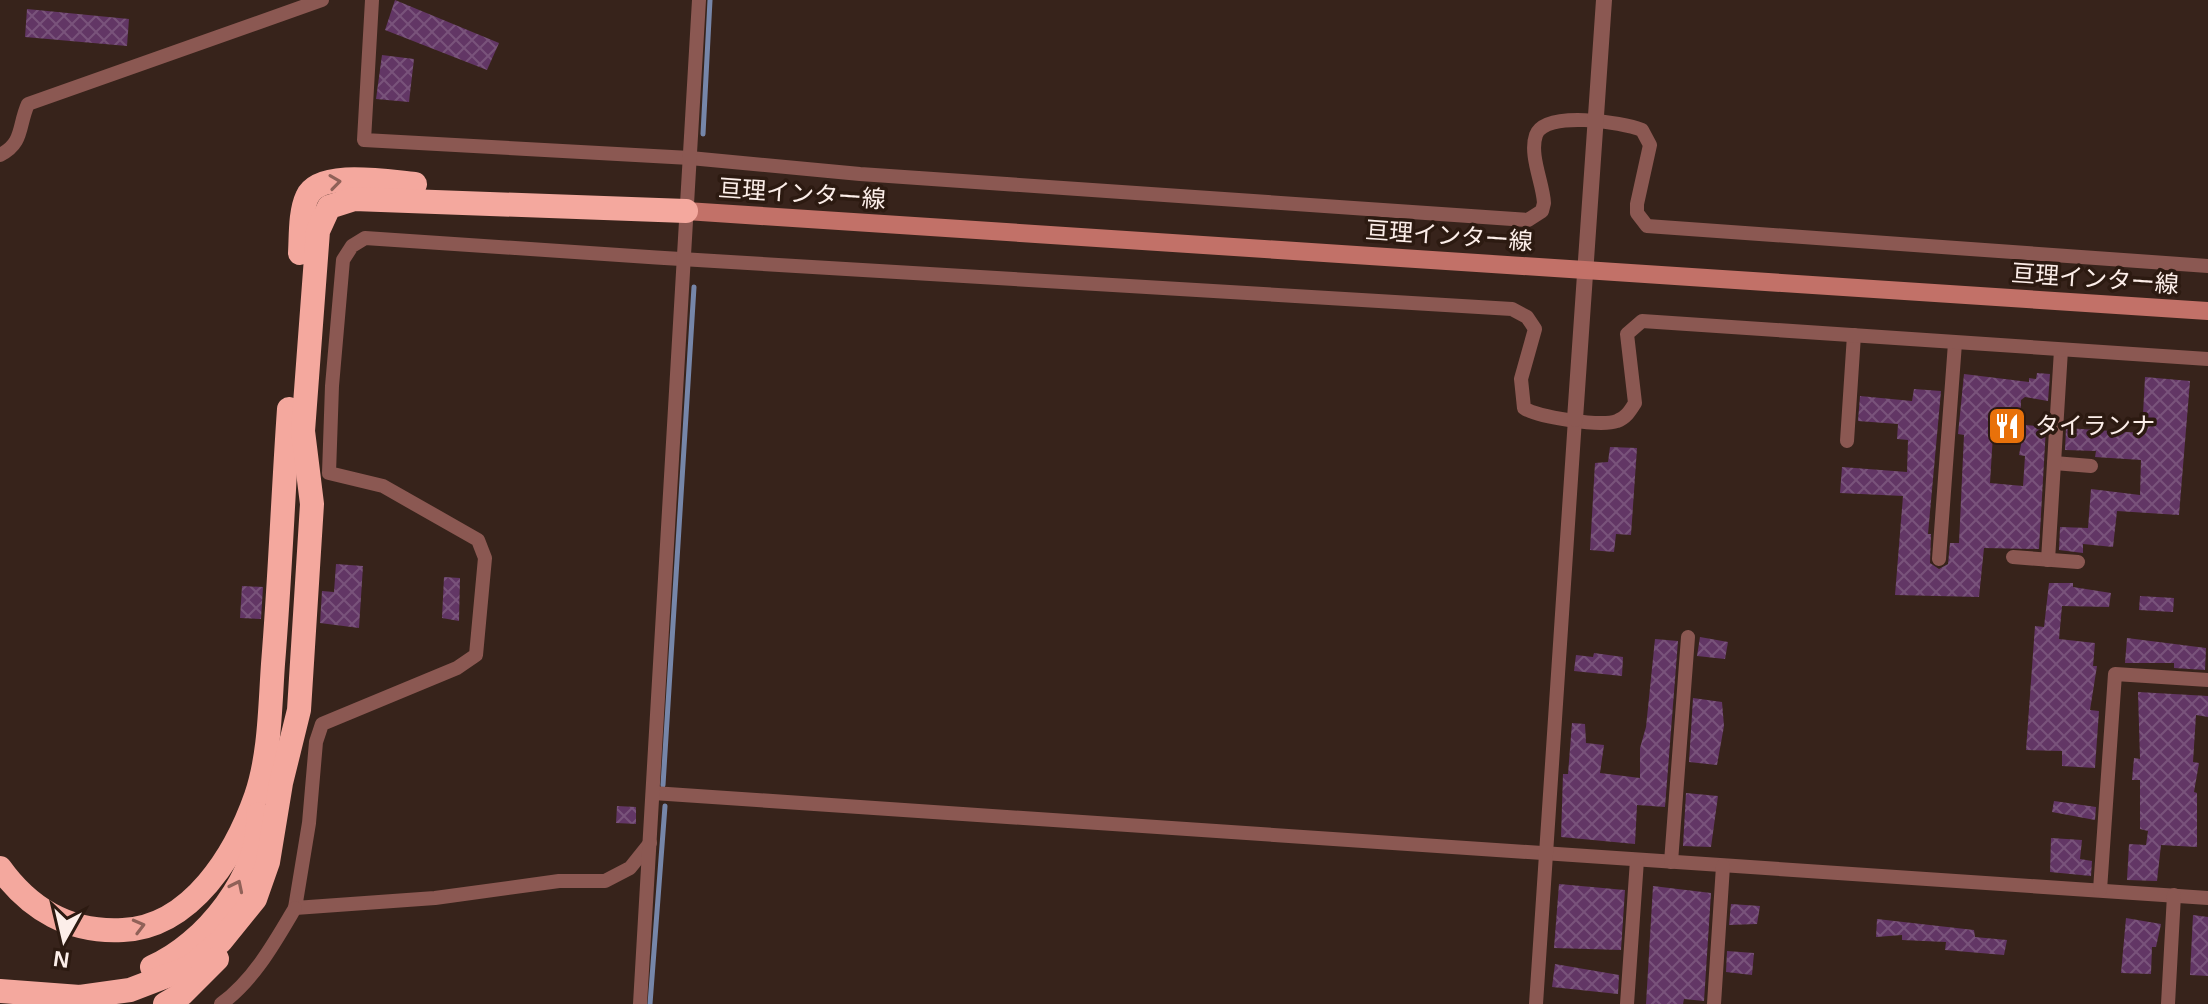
<svg xmlns="http://www.w3.org/2000/svg" width="2208" height="1004" viewBox="0 0 2208 1004" font-family="Arial,'Noto Sans JP',sans-serif">
<style>
.lines{fill:none;stroke-linecap:round;stroke-linejoin:round}
.stream{stroke:#7686a9;stroke-width:5}
.building{fill:url(#building-cross-hatch)}
.minor{stroke:#8b5852;stroke-width:14}
.tertiary{stroke:#8b5852;stroke-width:16}
.secondary{stroke:#c27168;stroke-width:18}
.motorway{stroke:#f4a89e;stroke-width:24}
.oneway{stroke:#906158}
.labels{text-anchor:middle;stroke-width:7;stroke-linejoin:round;paint-order:stroke}
.street-label{font-size:24px;fill:#fceee9;stroke:#2c1a11}
.poi-label{font-size:24px;fill:#fceee9;stroke:#2c1a11;text-anchor:start}
</style>
<defs>
<pattern id="building-cross-hatch" width="8" height="8" patternUnits="userSpaceOnUse" patternTransform="scale(2)"><rect width="8" height="8" fill="#623665"/><path d="M0 0l8 8M0 8l8-8" fill="none" stroke="#79537b"/></pattern>
</defs>
<rect width="100%" height="100%" fill="#37231b"/>
<g class="lines">
<g class="stream">
<path d="M703,134L710,0"/>
<path d="M663,785L694,287"/>
<path d="M650,1004L665,806"/>
</g>
</g>
<g class="building">
<path d="M395,0L499,43L487,70L385,30Z"/>
<path d="M27,9L129,19L127,46L25,37Z"/>
<path d="M382,55L414,59L409,102L376,99Z"/>
<path d="M2037,373L2050,374L2048,401L2025,397L2021,400L2020,435L1993,434L1990,483L2023,486L2025,456L2019,455L2025,425L2046,427L2039,549L1984,548L1979,597L1895,595L1903,496L1840,493L1842,467L1907,472L1908,440L1897,439L1898,424L1858,421L1860,396L1912,401L1914,389L1941,391L1928,534H1931L1930,563L1939,569L1948,564L1950,543H1959L1964,435L1958,434L1964,374L2029,382V378L2036,379Z"/>
<path d="M2145,377L2190,381L2179,515L2117,511L2113,547L2083,544V553L2059,550L2060,527L2088,528L2091,489L2140,495L2141,460L2095,457L2096,451L2065,450L2066,428L2142,433Z"/>
<path d="M1610,447L1637,448L1631,535L1616,534L1614,552L1590,550L1595,463L1608,462Z"/>
<path d="M336,564L363,566L359,628L320,623L322,591L334,592Z"/>
<path d="M444,577L460,578L459,621L442,618Z"/>
<path d="M2049,583H2073V587L2111,593L2109,607L2062,606L2059,639L2095,643L2093,666H2097L2090,710L2099,711L2095,768L2062,766V751L2026,750L2035,626L2044,627Z"/>
<path d="M242,586L263,587L261,619L240,618Z"/>
<path d="M2140,596L2174,598L2173,612L2139,610Z"/>
<path d="M1700,637L1728,642L1725,659L1697,656Z"/>
<path d="M2127,638L2206,648L2205,670L2174,668V663H2125Z"/>
<path d="M1655,639L1678,641L1665,807L1637,805L1635,844L1561,837L1563,774H1568L1572,723L1585,724L1586,743L1604,745L1600,773L1640,778V748L1646,727Z"/>
<path d="M1594,653L1623,657L1622,676L1574,671L1576,655L1593,657Z"/>
<path d="M2138,692L2208,696V717L2196,715L2193,762L2199,763L2194,792L2197,793V847L2161,845L2157,881L2127,880L2129,844L2146,845L2148,831L2140,829V780H2132L2134,758L2140,759Z"/>
<path d="M1693,698L1722,702L1724,726L1717,765L1689,762Z"/>
<path d="M1686,793L1718,796L1711,847L1683,846Z"/>
<path d="M2054,801L2096,807L2095,820L2052,812Z"/>
<path d="M617,806L636,807V824L616,823Z"/>
<path d="M2051,838L2082,840L2080,859L2092,861L2091,876L2050,872Z"/>
<path d="M1559,884L1625,890L1621,950L1554,948Z"/>
<path d="M1653,886L1711,893L1704,1001L1684,999L1683,1004H1646Z"/>
<path d="M1731,904L1760,906L1757,924L1729,925Z"/>
<path d="M2193,915L2208,917V976L2190,975Z"/>
<path d="M2126,918L2161,924L2156,947H2152L2151,974L2121,973Z"/>
<path d="M1877,919L1974,930L1975,937L2007,940L2004,955L1945,950L1946,942L1902,940V935L1876,937Z"/>
<path d="M1727,951L1754,953L1752,975L1726,972Z"/>
<path d="M1555,964L1619,975L1618,994L1552,987Z"/>
</g>
<g class="lines">
<g class="minor">
<path d="M372,0L364,140L690,158L860,174L1528,220L1542,211L1544,203C1543,183 1529,155 1536,135C1545,110 1622,122 1642,130L1650,145L1637,204V213L1647,226L2208,266"/>
<path d="M0,155C24,143 18,126 28,104L322,0"/>
<path d="M1847,441L1854,335"/>
<path d="M2054,463L2091,466"/>
<path d="M2013,557L2078,562"/>
<path d="M1939,559L1955,343"/>
<path d="M2048,560L2061,350"/>
<path d="M653,793L2208,898"/>
<path d="M650,843L630,868L605,881H559L435,898L295,908L309,823L316,742L322,724L457,668L476,655L485,558L478,540L383,486L329,473L332,386L343,260L352,246L365,238C747,265 1129,286 1512,309L1527,317L1535,329L1521,379L1524,408C1537,417 1601,427 1617,421C1626,418 1630,411 1635,403L1627,334L1642,321L2208,359"/>
<path d="M1671,862L1688,637"/>
<path d="M2100,890L2115,674L2208,680"/>
<path d="M221,1004C254,980 275,942 295,908"/>
<path d="M640,1004L699,0"/>
<path d="M1536,1004L1575,419"/>
<path d="M1627,1004L1637,860"/>
<path d="M1714,1004L1723,866"/>
<path d="M2168,1004L2174,895"/>
</g>
<path class="tertiary" d="M1575,419L1604,0"/>
<path class="secondary" d="M686,211L2208,311"/>
<g class="motorway">
<path d="M300,253C301,236 300,212 307,197C319,169 389,182 415,184"/>
<path d="M0,868C30,910 71,933 123,930C192,927 236,853 256,796C270,755 270,706 273,664C280,579 283,494 289,409"/>
<path d="M152,967C204,945 262,874 258,814"/>
<path d="M0,991L80,997L130,990L190,967L221,941L255,899L268,862L281,783L299,710L312,504L303,431L318,231L329,207L354,199L686,211"/>
<path d="M165,1004L182,994L217,959"/>
</g>
</g>
<defs><path id="oneway-chevron" d="M-2-3.5L2.5 0L-2 3.5" fill="none" stroke-width="1.6" stroke-linecap="round" stroke-linejoin="round" transform="scale(2)"/></defs>
<g class="oneway">
<use href="#oneway-chevron" transform="translate(335 182) rotate(-8)"/>
<use href="#oneway-chevron" transform="translate(237 886) rotate(-64)"/>
<use href="#oneway-chevron" transform="translate(139 926) rotate(-15)"/>
</g>
<defs>
<g id="restaurant-square" transform="scale(2)"><rect x="-9" y="-9" width="18" height="18" rx="4" fill="#e8710a" stroke="#2c1a11"/><path d="M-5-6h1v4h1v-4h1v4h1v-4h1v5L-1.5 .5V6h-2V.5L-5-1ZM5-6V6H3V1.5H1.5Q1.5-4 5-6Z" fill="#fff"/></g>
</defs>
<g fill-rule="evenodd">
<use href="#restaurant-square" x="2007" y="426"/>
</g>
<g class="labels">
<g class="street-label">
<text transform="translate(802 194) rotate(4)" y="8">亘理インター線</text>
<text transform="translate(1449 236) rotate(4)" y="8">亘理インター線</text>
<text transform="translate(2095 279) rotate(4)" y="8">亘理インター線</text>
</g>
<g class="poi-label">
<text x="2035" y="434">タイランナ</text>
</g>
</g>
<g transform="translate(64 940) rotate(188)" stroke="#2c1a11" stroke-width="6" paint-order="stroke">
<path d="M0-6L14 30L0 20L-14 30Z" fill="#fceee9"/>
<text y="-12" font-size="22" font-weight="bold" text-anchor="middle" fill="#fceee9">N</text>
</g>
</svg>
